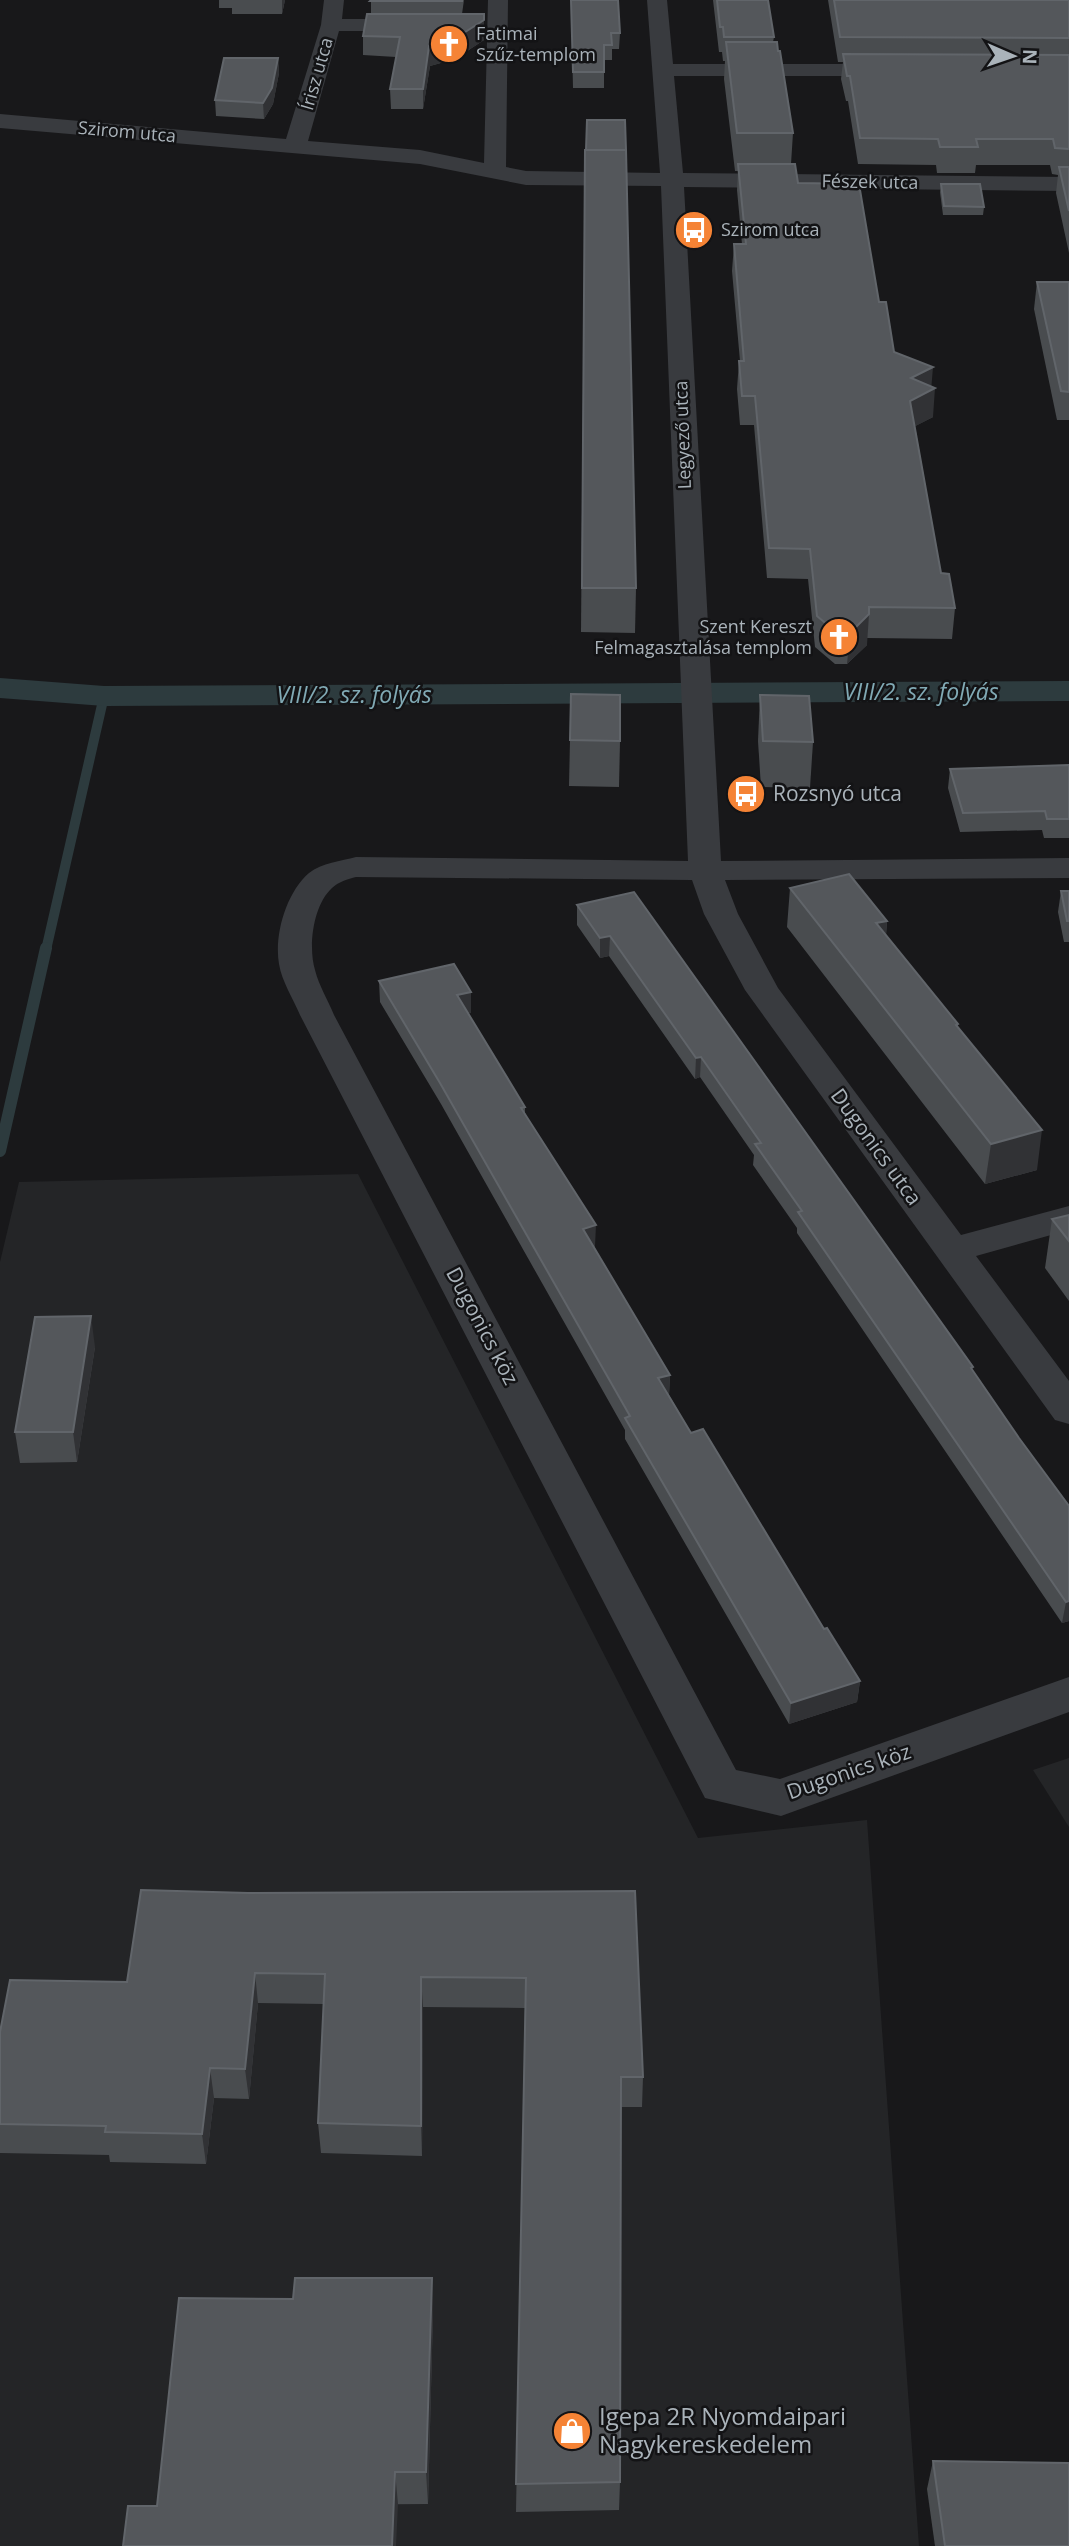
<svg xmlns="http://www.w3.org/2000/svg" width="1069" height="2546" viewBox="0 0 1069 2546" font-family="'Open Sans',sans-serif">
<style>
.built{fill:#242527}
.lines{fill:none;stroke-linecap:round;stroke-linejoin:round}
.stream-far1{stroke:#2d3b3e;stroke-width:10}
.stream{stroke:#2d3b3e;stroke-width:12}
.canal{fill:#2d3b3e;fill-rule:evenodd}
.minor{fill:#393b3f;fill-rule:evenodd}
.wall{fill:#494c4f}
.shaded-wall{fill:#313235}
.building{fill:#54575b;stroke:#61656a;stroke-width:2}
.labels{text-anchor:middle;stroke-width:5;stroke-linejoin:round;paint-order:stroke}
.far-poi-label{font-size:18px;fill:#aab3ba;stroke:#131315;text-anchor:start}
.far-street-label{font-size:18px;fill:#aab3ba;stroke:#131315}
.poi-label{font-size:21px;fill:#aab3ba;stroke:#131315;text-anchor:start}
.street-label{font-size:21px;fill:#aab3ba;stroke:#131315}
.water-label{font-size:23px;font-style:italic;fill:#81aab5;stroke:#131315}
.near-poi-label{font-size:24px;fill:#aab3ba;stroke:#131315;text-anchor:start}
</style>
<rect width="100%" height="100%" fill="#18181a"/>
<g class="built">
<path d="M358,1174L698,1838L867,1820L919,2546H0V1262L19,1182Z"/>
<path d="M1069,1758V1827L1033,1770Z"/>
</g>
<g class="lines">
<path class="stream-far1" d="M46,950L104,696"/>
<path class="stream" d="M0,1151L46,948"/>
<path class="canal" d="M0,678L104,686L1069,681V701L104,706L0,698Z"/>
<path class="minor" d="M324,0H344L342,19H416L423,21L426,25L423,29L416,31H339L308,141L420,150L484,163L488,0H508L506,167L526,171L660,173L647,0H667L673,64H895L902,66L906,70L902,74L895,76H674L683,173L1069,177V191L684,187L721,861L1069,858V878L725,880L738,914L778,988L961,1235L1069,1206V1230L976,1256L1069,1381V1424L1055,1420L745,990L704,914L692,880L356,877C348,879 338,882 332,888C313,905 308,947 315,970C319,986 328,1000 334,1015L736,1770L780,1779L1069,1677V1712L781,1816L705,1798L300,1015C293,998 282,982 279,964C274,935 286,893 309,873C322,863 341,861 356,857L688,861L661,186L526,185L420,164L0,128V114L286,139L321,25Z"/>
</g>
<g class="wall">
<path d="M219,0H285L282,14H232V8H219Z"/>
<path d="M371,0H464L462,14L484,40L455,59L430,66L423,109H391L390,89L396,57L363,55V36L371,14Z"/>
<path d="M571,0L620,33L619,49H612V60H604V88H573Z"/>
<path d="M713,0H768L774,37L773,42L793,133L791,164L798,183L879,302L894,352L931,387L933,417L915,426L941,573L955,608L952,639L867,638V645L847,664H835L815,647L808,579L767,578L754,425H740L737,389L739,361H740L732,271L734,244H742L737,190L738,171H735L724,79L725,61H723L722,52H719Z"/>
<path d="M828,0H1069V253L1056,193L1058,175L1052,174L1050,165H976L975,173H937L936,165L858,164L848,101H846L841,79L843,62H838Z"/>
<path d="M278,58L279,73L273,104L264,119L216,116L215,100Z"/>
<path d="M585,150L636,588L635,633L581,632Z"/>
<path d="M941,184L984,207L983,215H943L940,192Z"/>
<path d="M1037,282H1069V420H1057L1034,309Z"/>
<path d="M760,695L813,742L810,788L761,787L758,741Z"/>
<path d="M570,740L620,741L619,787L569,786Z"/>
<path d="M1069,765V838H1044L1042,830L960,832L948,788L950,769Z"/>
<path d="M790,888L887,921L886,936L958,1024V1027L1037,1170L985,1184L787,927Z"/>
<path d="M1061,891H1069V942H1064L1058,912Z"/>
<path d="M634,892L1019,1438L1069,1506V1621L1062,1623L797,1233V1228L753,1165L754,1155L700,1077L695,1079L609,956L600,958L577,925V905Z"/>
<path d="M379,981L471,1013H468L525,1107V1113L595,1246L594,1247L670,1375L669,1395L691,1433L824,1629L860,1681L857,1702L789,1724L625,1439V1430L441,1104L380,1002Z"/>
<path d="M1069,1215V1301L1045,1268L1052,1219Z"/>
<path d="M95,1347L77,1462L20,1463L15,1432Z"/>
<path d="M635,1891L643,2077L642,2107H621L620,2482L619,2510L516,2512L525,2008L423,2007L422,2156L321,2153L318,2123L324,2004L258,2003L249,2099L214,2098L206,2164L110,2162L109,2155L0,2153V2032L127,1982L248,1893Z"/>
<path d="M433,2312L428,2504L157,2506Z"/>
<path d="M933,2461L1069,2546H935L927,2489Z"/>
</g>
<g class="shaded-wall">
<path d="M282,0H285L282,14Z"/>
<path d="M484,14V40L455,59L430,66L423,109V89L429,46Z"/>
<path d="M278,58L279,73L273,104L264,119L263,103Z"/>
<path d="M933,367L931,391L935,388L933,417L908,430L911,378Z"/>
<path d="M869,614L867,645L847,664L850,633Z"/>
<path d="M887,921L884,959L876,923Z"/>
<path d="M610,936L609,956L600,958V938Z"/>
<path d="M471,992V1013L457,1016V995Z"/>
<path d="M701,1057L700,1077L695,1079L696,1058Z"/>
<path d="M1042,1130L1037,1170L985,1184L991,1144Z"/>
<path d="M596,1225L595,1246L583,1250V1229Z"/>
<path d="M91,1316L95,1347L77,1462L73,1432Z"/>
<path d="M670,1375L669,1396L658,1378Z"/>
<path d="M1069,1601V1621L1062,1623L1066,1602Z"/>
<path d="M860,1681L857,1702L789,1724L791,1703Z"/>
<path d="M255,1973L258,2003L249,2099L245,2069Z"/>
<path d="M421,1977L423,2007L422,2156L421,2126Z"/>
<path d="M210,2068L214,2098L206,2164L202,2134Z"/>
<path d="M432,2278L433,2312L428,2504L426,2472Z"/>
<path d="M395,2472L398,2504L396,2546H392Z"/>
</g>
<g class="building">
<path d="M371,0H462V1H370Z"/>
<path d="M571,0H618L620,33H611L612,45H604V72H573Z"/>
<path d="M717,0H768L774,37H724L723,27H720Z"/>
<path d="M834,0H1069V38L840,37Z"/>
<path d="M367,14H484V20L454,39L429,46L423,89H390L400,37L363,36Z"/>
<path d="M726,42H777L778,51H780L793,133H737Z"/>
<path d="M843,54L1069,55V149L1055,148L1053,139H976L978,147H940L938,139L860,138L850,76H847Z"/>
<path d="M224,58H278L272,88L263,103L215,100Z"/>
<path d="M587,120H625L626,150H586Z"/>
<path d="M585,150H626L636,588H582Z"/>
<path d="M738,164H795L798,183L859,184L879,302H886L894,352L933,367L911,378L935,388L910,401L941,573L949,574L955,608L869,607V614L850,633H837L817,616L810,549L769,548L755,396H742L739,361H744L734,244H746Z"/>
<path d="M1059,167H1069V211Z"/>
<path d="M941,184H980L984,207L944,206Z"/>
<path d="M1037,282H1069V392L1061,391Z"/>
<path d="M571,694L620,695V741L570,740Z"/>
<path d="M760,695L809,696L813,742L763,741Z"/>
<path d="M1069,765V819H1047L1045,811L963,813L950,769Z"/>
<path d="M849,874L887,921L876,923L958,1024L956,1025L1042,1130L991,1144L790,888Z"/>
<path d="M1061,891H1069V921H1067Z"/>
<path d="M634,892L973,1367L971,1368L1019,1438L1069,1506V1601L1066,1602L798,1212L802,1211L755,1144L761,1143L701,1057L696,1058L610,936L600,938L577,905Z"/>
<path d="M454,964L471,992L457,995L525,1107L521,1108L596,1225L583,1229L670,1375L658,1378L691,1433L703,1429L824,1629L827,1628L860,1681L791,1703L625,1418L630,1416L440,1083L379,981Z"/>
<path d="M1069,1215V1241L1052,1219Z"/>
<path d="M91,1316L73,1432H15L35,1317Z"/>
<path d="M141,1890L248,1893L635,1891L643,2077H621L620,2482L516,2484L526,1978L421,1977V2126L318,2123L325,1974L255,1973L245,2069L210,2068L202,2134L105,2132L106,2126L0,2124V2032L10,1980L127,1982Z"/>
<path d="M295,2278H432L426,2472H395L392,2546H123L128,2506H157L179,2298L293,2299Z"/>
<path d="M933,2461L1069,2463V2546H945Z"/>
</g>
<defs>
<g id="church-disc" transform="scale(2.0125)"><circle r="9.5" fill="#f58335" stroke="#131315"/><path d="M-1.2-6h2.4v3.5h3.3v2.4h-3.3V6h-2.4V-.1h-3.3v-2.4h3.3Z" fill="#fff"/></g>
<g id="bus-disc" transform="scale(2.0125)"><circle r="9.5" fill="#f58335" stroke="#131315"/><path d="M-5-6H5V4H4V6H2V4H-2V6H-4V4H-5ZM-3.5-4V0h7V-4ZM-3.5 1.2v1.5H-2V1.2ZM2 1.2v1.5H3.5V1.2Z" fill="#fff"/></g>
<g id="shop-disc" transform="scale(2.0125)"><circle r="9.5" fill="#f58335" stroke="#131315"/><path d="M-5-2.5h2.3a2.7 3.5 0 0 1 5.4 0H5L5.5 6h-11ZM-1.5-2.5h3a1.5 2.3 0 0 0-3 0Z" fill="#fff"/></g>
</defs>
<g fill-rule="evenodd">
<use href="#church-disc" x="449" y="44"/>
<use href="#bus-disc" x="694" y="230"/>
<use href="#church-disc" x="839" y="637"/>
<use href="#bus-disc" x="746" y="794"/>
<use href="#shop-disc" x="572" y="2431"/>
</g>
<g class="labels">
<g class="far-poi-label">
<text x="476" y="40">Fatimai<tspan x="476" dy="21">Szűz-templom</tspan></text>
<text x="721" y="236">Szirom utca</text>
<text x="812" y="633" text-anchor="end">Szent Kereszt<tspan x="812" dy="21">Felmagasztalása templom</tspan></text>
</g>
<g class="far-street-label">
<text transform="translate(317 74) rotate(-74)" y="6">Írisz utca</text>
<text transform="translate(127 132) rotate(5)" y="6">Szirom utca</text>
<text transform="translate(870 182) rotate(1)" y="6">Fészek utca</text>
<text transform="translate(683 435) rotate(-92)" y="6">Legyező utca</text>
</g>
<g class="poi-label">
<text x="773" y="801">Rozsnyó utca</text>
</g>
<g class="street-label">
<text transform="translate(876 1147) rotate(54)" y="7">Dugonics utca</text>
<text transform="translate(482 1326) rotate(62)" y="7">Dugonics köz</text>
<text transform="translate(849 1772) rotate(-19)" y="7">Dugonics köz</text>
</g>
<g class="water-label">
<text x="921" y="700">VIII/2. sz. folyás</text>
<text x="354" y="703">VIII/2. sz. folyás</text>
</g>
<g class="near-poi-label">
<text x="599" y="2425">Igepa 2R Nyomdaipari<tspan x="599" dy="28">Nagykereskedelem</tspan></text>
</g>
</g>
<g transform="translate(1013 56) rotate(92)" stroke="#131315" stroke-width="5" paint-order="stroke">
<path d="M0-5L12 26L0 18L-12 26Z" fill="#aab3ba"/>
<text y="-10" font-size="19" font-weight="bold" text-anchor="middle" fill="#aab3ba">N</text>
</g>
</svg>
